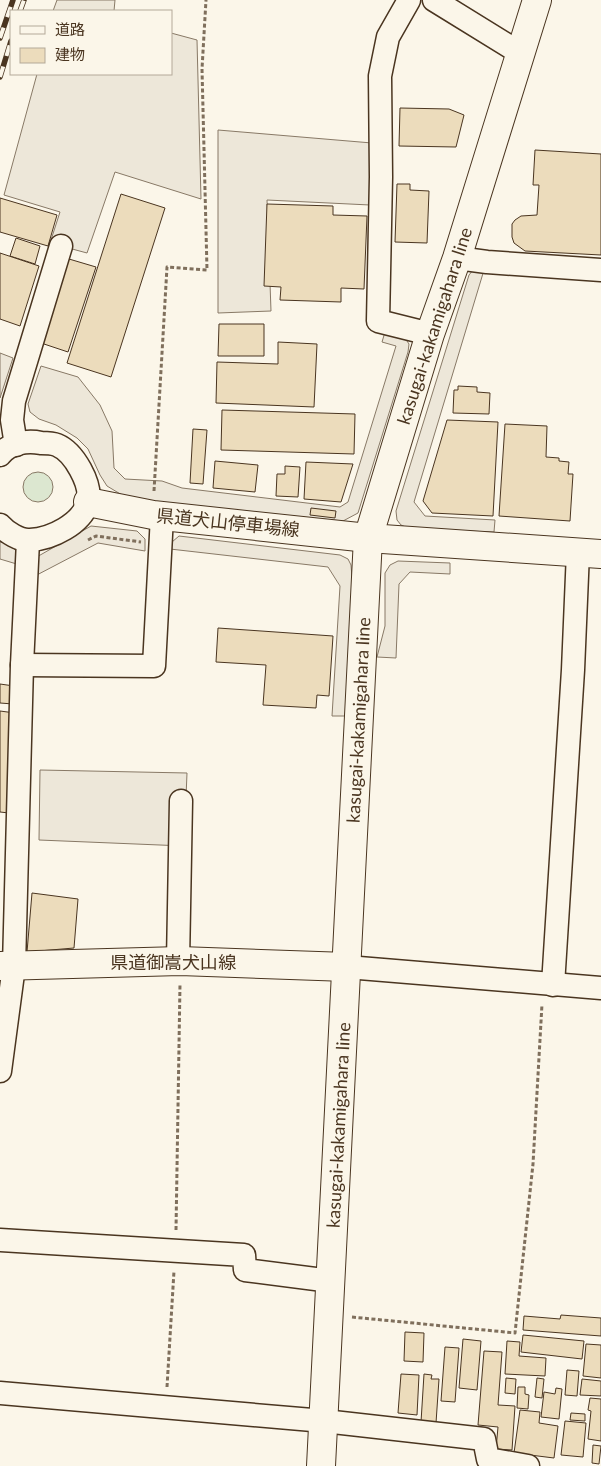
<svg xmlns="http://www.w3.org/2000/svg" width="601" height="1466" viewBox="0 0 601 1466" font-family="Lato,'Noto Sans JP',sans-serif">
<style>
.green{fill:#dce7d0;stroke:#887966}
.parking{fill:#ede7d9;stroke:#887966}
.building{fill:#ecdcbc;stroke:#4a3520}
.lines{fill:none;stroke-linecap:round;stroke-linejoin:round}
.minor-casing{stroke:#4a3520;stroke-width:25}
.major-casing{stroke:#4a3520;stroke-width:30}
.path{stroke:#7f6f5c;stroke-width:3;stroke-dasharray:4 2.5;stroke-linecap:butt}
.minor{stroke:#fbf6e9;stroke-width:22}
.major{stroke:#fbf6e9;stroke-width:28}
.rail-casing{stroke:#4a3520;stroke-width:5.5}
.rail{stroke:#fbf6e9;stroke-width:4;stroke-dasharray:11;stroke-linecap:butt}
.labels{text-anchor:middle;stroke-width:4;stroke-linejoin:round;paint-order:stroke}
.street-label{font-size:18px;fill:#4a3520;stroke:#fbf6e9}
</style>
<rect width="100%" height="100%" fill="#fbf6e9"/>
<circle class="green" cx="38" cy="487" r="15"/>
<g class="parking">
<path d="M57,0H115L114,11H53Z"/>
<path d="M171,33L197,40L201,199L115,172L87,253L50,243L60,212L4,195L37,74H171Z"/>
<path d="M218,130L372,143L370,205L267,200L271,311L218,313Z"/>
<path d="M473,270H484L414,502L425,516L495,520L494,532L410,529L401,525L397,520L396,511L469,275Z"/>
<path d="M385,332L405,338L409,344L408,352L358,513L343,521L153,503L137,500L122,495L107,486L100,475L88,449L77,438L56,425L39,419L30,412L28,404L41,366L78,377L100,405L112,431L114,468L125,479L162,481L182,488L340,507L348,502L396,346L382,342Z"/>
<path d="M0,353L13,358L0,398Z"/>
<path d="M91,526L137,531L145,539V551L98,543L33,577L35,558Z"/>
<path d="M179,536L340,555L348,559L351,565L354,602L349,716H332L340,586L328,567L170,549L172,542Z"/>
<path d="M0,542L9,544L18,553L20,565L0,559Z"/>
<path d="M398,561L450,563V574L410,572L399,584L396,658L377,657L385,626V573L390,565Z"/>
<path d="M40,770L187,773L184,846L39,840Z"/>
</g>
<g class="building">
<path d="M400,108L449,109L464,115L456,147L399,146Z"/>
<path d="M535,150L601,154V255L525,251L514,243L512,237V224L515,220L521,216L537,215L539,185H533Z"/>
<path d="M397,184H410V190L429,191L427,243L395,242Z"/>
<path d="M121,194L165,208L111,377L67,363Z"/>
<path d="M0,198L57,215L48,246L0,232Z"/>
<path d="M267,204L333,206V215L367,216L364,289L341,288V302L280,300L281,287L264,286Z"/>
<path d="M16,238L40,246L35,264L10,256Z"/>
<path d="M0,253L39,266L20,326L0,319Z"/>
<path d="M69,259L96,267L68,352L41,343Z"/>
<path d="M219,324H264V356H218Z"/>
<path d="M278,342L317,344L314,407L216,403L217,362L278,364Z"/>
<path d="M458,386L477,387V392L490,393L489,414L453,413L454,390H458Z"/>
<path d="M222,410L355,414L354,454L221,450Z"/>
<path d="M447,420L498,422L493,516L432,513L423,501Z"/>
<path d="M505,424L547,426L546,457L559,458V461L569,462L568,474H573L570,521L499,516Z"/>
<path d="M193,429L207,430L203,484L190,483Z"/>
<path d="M215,461L258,465L255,492L213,488Z"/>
<path d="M306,462L353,464L341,502L304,499Z"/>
<path d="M285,466L300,467L298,497L276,496L277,474H285Z"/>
<path d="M311,508L336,511L335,518L310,515Z"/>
<path d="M218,628L333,636L329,696L317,695L316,708L263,705L266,665L216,662Z"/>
<path d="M0,684L14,686L13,704L0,703Z"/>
<path d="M0,711L15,713L9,813L0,812Z"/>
<path d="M32,893L78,899L74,948L27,952Z"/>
<path d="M561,1315L601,1318V1336L523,1330L524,1316L560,1319Z"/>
<path d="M405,1332L424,1333L423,1362L404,1361Z"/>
<path d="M523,1335L584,1341L582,1359L521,1352Z"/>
<path d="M463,1339L481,1341L477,1390L459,1388Z"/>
<path d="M507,1341L520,1342L519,1356L546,1358L545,1376L505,1374Z"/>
<path d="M586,1344L601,1345V1378L583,1376Z"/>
<path d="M445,1347L459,1348L455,1402L441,1401Z"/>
<path d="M484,1351L502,1352L498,1405L515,1406L512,1450L496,1449L498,1427L478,1425Z"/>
<path d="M567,1370L579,1371L577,1396L565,1395Z"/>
<path d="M401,1374L419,1375L417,1415L398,1413Z"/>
<path d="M424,1374L432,1375L431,1379H439L436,1423L421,1422Z"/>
<path d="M506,1378L516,1379L515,1394L505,1393Z"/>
<path d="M537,1378L544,1379L542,1398L535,1397Z"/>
<path d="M582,1379L601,1381V1396L580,1395Z"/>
<path d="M518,1387H525V1394L529,1395L528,1409L517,1408Z"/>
<path d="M556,1388L562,1389L559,1419L541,1417L544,1392L555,1394Z"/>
<path d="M590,1398L601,1399V1441L588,1439L591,1411L588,1410Z"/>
<path d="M520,1410L540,1412L539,1423L558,1426L554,1458L514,1453Z"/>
<path d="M571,1413L585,1414V1421L570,1420Z"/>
<path d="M565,1421L586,1423L583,1457L561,1455Z"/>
<path d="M593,1445L601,1446L599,1464L592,1463Z"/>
</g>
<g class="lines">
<g class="minor-casing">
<g id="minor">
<path d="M409,0L388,37L380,76L381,177L378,321L430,334"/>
<path d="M434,0L520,53"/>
<path d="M457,258L487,262L601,270"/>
<path d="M16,445L12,420L14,401L61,246"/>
<path d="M0,455C9,443 27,440 41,443C46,443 52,443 57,445C74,452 92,484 88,502C82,524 51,539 30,540C20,541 6,532 0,525"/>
<path d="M22,665L154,666L162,516"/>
<path d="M178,961L181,801"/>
<path d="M347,967L601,988"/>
<path d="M553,985L573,670L578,552"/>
<path d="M0,1071L14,966L22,665L28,541"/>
<path d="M0,1240L244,1255L245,1270L331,1281"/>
<path d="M0,1393L324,1421L484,1439L488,1459L528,1466"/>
</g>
</g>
<g class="major-casing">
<g id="major">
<path d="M88,502L153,515L368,538L601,554"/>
<path d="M0,966L180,961L347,967"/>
<path d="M321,1466L368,538L430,334L457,258L537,0"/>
</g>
</g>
<g class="path">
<path d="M154,491L167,267L207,270L202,69L206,0"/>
<path d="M88,540L96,536L141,542"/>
<path d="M176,1230L180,984"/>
<path d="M352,1317L515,1333L533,1164L542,1004"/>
<path d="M167,1387L174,1271"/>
</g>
<use href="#minor" class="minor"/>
<use href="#major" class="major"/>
<g class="rail-casing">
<g id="rail">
<path d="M20,11L24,0"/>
<path d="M0,38L13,0"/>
<path d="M0,77L11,41"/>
</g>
</g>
<use href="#rail" class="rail"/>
</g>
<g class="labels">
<g class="street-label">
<text transform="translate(435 326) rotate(-72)" y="6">kasugai-kakamigahara line</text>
<text transform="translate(228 523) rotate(6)" y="6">県道犬山停車場線</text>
<text transform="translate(359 720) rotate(-87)" y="6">kasugai-kakamigahara line</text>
<text x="173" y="969">県道御嵩犬山線</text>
<text transform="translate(339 1125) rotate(-87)" y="6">kasugai-kakamigahara line</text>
</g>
</g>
<rect x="10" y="10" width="162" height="65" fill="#fbf6e9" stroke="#b4a999"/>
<rect x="20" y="26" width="25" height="8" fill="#fbf6e9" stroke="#b4a999"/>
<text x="55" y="35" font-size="15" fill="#4a3520">道路</text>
<rect x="20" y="48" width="25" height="15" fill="#ecdcbc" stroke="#b4a999"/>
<text x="55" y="60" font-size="15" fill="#4a3520">建物</text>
</svg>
